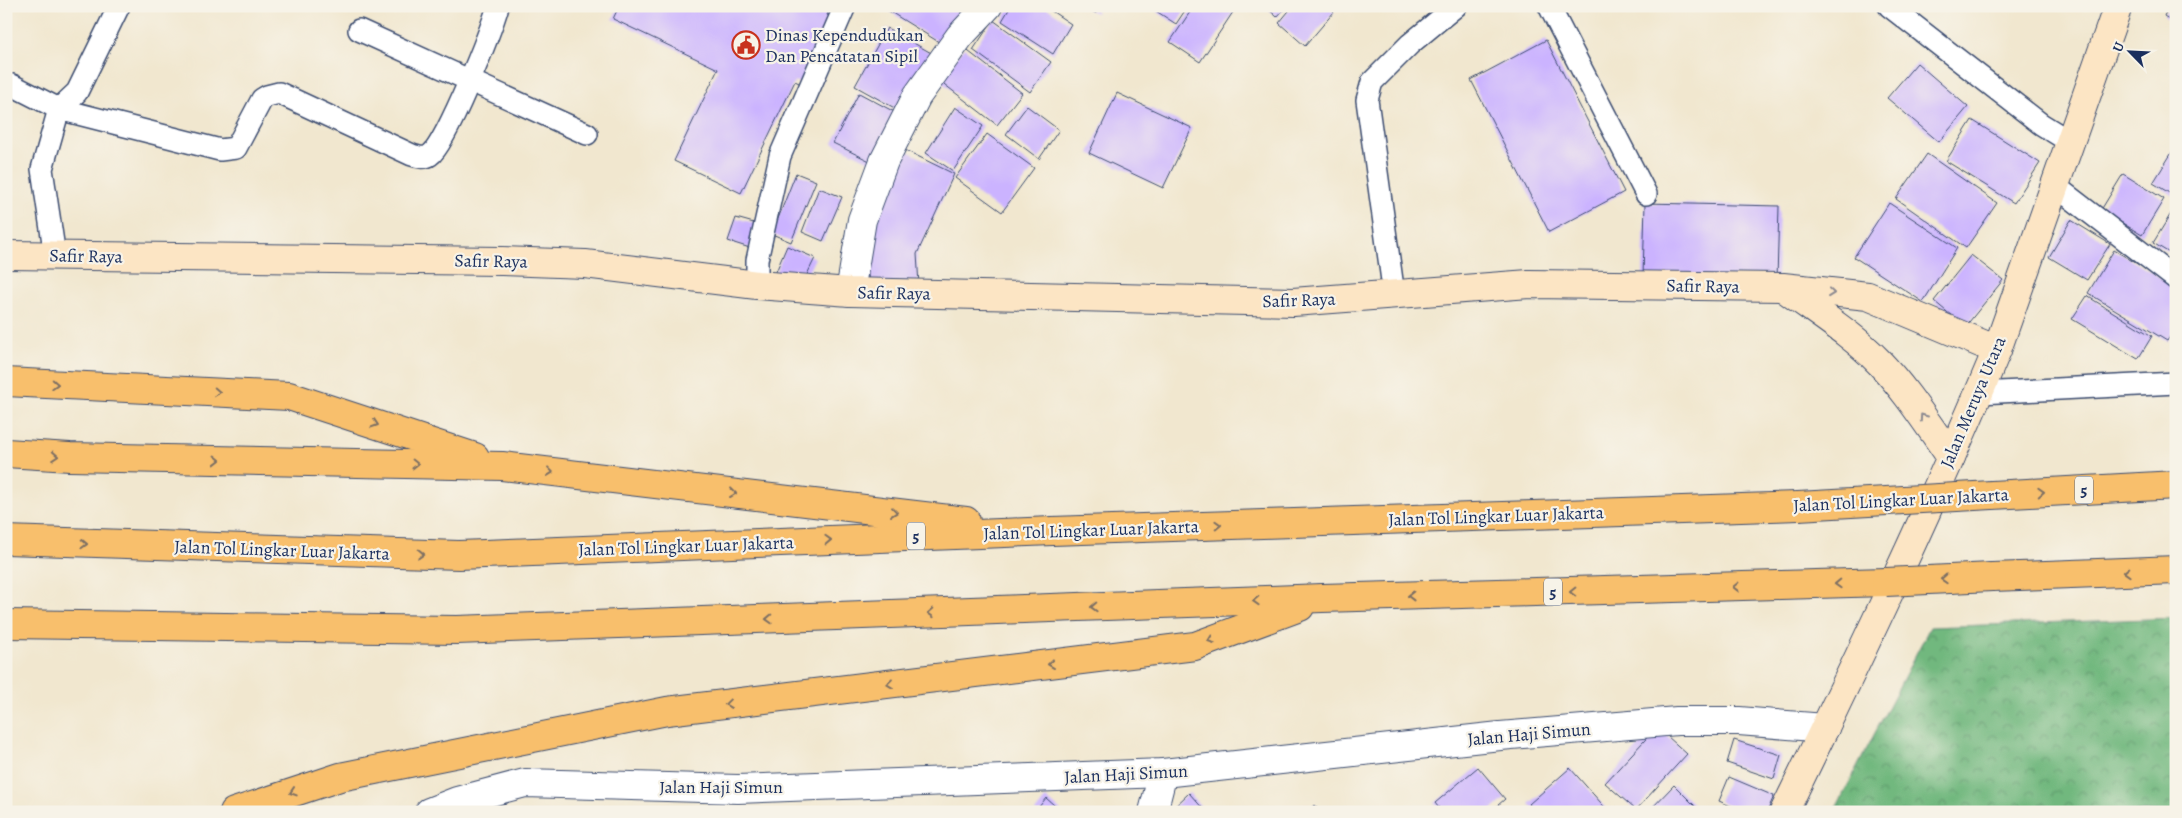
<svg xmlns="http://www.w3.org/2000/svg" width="2182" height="818" viewBox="0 0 2182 818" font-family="Alegreya,serif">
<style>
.forest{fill:url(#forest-crowns);stroke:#46746e}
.building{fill:#cbb3ff}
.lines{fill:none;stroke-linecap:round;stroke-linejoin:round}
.lane-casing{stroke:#3b4b6f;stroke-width:24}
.street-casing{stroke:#3b4b6f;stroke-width:30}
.secondary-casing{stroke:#3b4b6f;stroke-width:30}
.highway-casing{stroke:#3b4b6f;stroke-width:30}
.lane{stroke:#fff;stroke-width:21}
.street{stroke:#fff;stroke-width:28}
.secondary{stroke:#fce5c4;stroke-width:28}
.highway{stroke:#f8bf6c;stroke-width:28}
.highway-bridge-casing{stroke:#3b4b6f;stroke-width:30;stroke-linecap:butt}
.highway-bridge{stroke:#f8bf6c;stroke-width:28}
.oneway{stroke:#8c8a91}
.oneway2{stroke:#7e7064}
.labels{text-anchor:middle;stroke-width:4.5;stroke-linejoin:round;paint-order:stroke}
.shield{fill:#f7f3e8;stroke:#5d6a87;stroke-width:1}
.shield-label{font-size:16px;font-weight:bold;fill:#1b2f5e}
.poi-label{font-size:18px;fill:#1b2f5e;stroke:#f7f3e8;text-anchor:start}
.street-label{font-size:18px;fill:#1b2f5e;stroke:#f7f3e8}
</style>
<defs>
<pattern id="forest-crowns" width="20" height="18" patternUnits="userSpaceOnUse" patternTransform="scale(1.25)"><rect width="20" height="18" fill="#71b87e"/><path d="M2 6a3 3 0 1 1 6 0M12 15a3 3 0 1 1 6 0" fill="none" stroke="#5c966a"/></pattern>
</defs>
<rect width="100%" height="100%" fill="#f7f3e8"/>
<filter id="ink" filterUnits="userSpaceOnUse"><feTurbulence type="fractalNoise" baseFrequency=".02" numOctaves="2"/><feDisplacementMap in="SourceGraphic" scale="10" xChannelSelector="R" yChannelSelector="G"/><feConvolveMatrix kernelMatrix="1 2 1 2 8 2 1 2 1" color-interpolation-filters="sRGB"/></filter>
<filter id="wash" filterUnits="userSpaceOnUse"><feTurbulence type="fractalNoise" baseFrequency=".0096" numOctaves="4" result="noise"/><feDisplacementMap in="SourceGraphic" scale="20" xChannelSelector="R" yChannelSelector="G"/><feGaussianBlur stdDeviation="1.12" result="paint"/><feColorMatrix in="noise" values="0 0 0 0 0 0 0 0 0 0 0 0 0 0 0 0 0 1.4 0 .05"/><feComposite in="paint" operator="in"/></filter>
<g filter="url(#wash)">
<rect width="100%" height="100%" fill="#f1e7cf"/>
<path class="forest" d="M2176,618V812H1834L1930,627Z"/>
<g id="blocks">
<g class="building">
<path d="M619,6H831L827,15L837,20L805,86L795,81L741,193L674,161L718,69L613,19Z"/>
<path d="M885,6H966L942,44L884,8Z"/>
<path d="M1011,6H1044L1071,24L1053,54L1002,21Z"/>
<path d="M1080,6H1098L1096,13Z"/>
<path d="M1159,6H1188L1176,24L1156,11Z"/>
<path d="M1194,6H1237L1200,62L1170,42Z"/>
<path d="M1265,6H1287L1277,17Z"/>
<path d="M1293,6H1328L1334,12L1305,46L1279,23Z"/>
<path d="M2169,6H2176V24L2164,16Z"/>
<path d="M993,20L1051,62L1030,92L973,50Z"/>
<path d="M887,28L933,54L900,111L855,86Z"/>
<path d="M1546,40L1624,192L1549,232L1471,80Z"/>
<path d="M964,48L1022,93L997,125L940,81Z"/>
<path d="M1917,63L1968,107L1939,142L1887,98Z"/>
<path d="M859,93L902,116L878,165L833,143Z"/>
<path d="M1117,93L1192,128L1163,188L1089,153Z"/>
<path d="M1027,106L1059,130L1039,159L1006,134Z"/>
<path d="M955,107L983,126L953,171L926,153Z"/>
<path d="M1972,120L2040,163L2014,203L1946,161Z"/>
<path d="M987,134L1034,168L1002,212L955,178Z"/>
<path d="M2176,146V197L2153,183Z"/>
<path d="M903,149L954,174L917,254L919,285L869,288L865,230Z"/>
<path d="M1927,154L1997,203L1966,248L1896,199Z"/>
<path d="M796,173L816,181L791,242L772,234Z"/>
<path d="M2123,174L2164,199L2142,235L2101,210Z"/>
<path d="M819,188L842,197L823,241L802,232Z"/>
<path d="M1645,203L1779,206L1777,280L1643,277Z"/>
<path d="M1889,203L1957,248L1923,302L1854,257Z"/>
<path d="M2172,212L2176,215V257L2153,243Z"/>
<path d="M736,218L761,225L753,249L728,241Z"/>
<path d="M2071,220L2110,244L2087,280L2049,257Z"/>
<path d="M787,246L815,258L802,285L775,274Z"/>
<path d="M2114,250L2176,287V328L2167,341L2088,293Z"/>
<path d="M1971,255L2003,280L1965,327L1934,301Z"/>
<path d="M2087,296L2152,336L2138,359L2072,319Z"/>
<path d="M1657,727L1687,754L1636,810L1605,783Z"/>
<path d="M1734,740L1781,755L1774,779L1727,763Z"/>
<path d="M1478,767L1505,799L1490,812H1442L1435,803Z"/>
<path d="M1570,768L1609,812H1536L1529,804Z"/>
<path d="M1729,777L1774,796L1767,812H1744L1719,801Z"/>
<path d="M1674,785L1701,812H1648Z"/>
<path d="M1189,793L1206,812H1169Z"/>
<path d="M1046,798L1062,812H1035Z"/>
<path d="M1314,805L1321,812H1308Z"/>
</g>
</g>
</g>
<g filter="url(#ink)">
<use href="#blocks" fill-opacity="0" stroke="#3b4b6f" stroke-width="1"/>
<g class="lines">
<g class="lane-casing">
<g id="lane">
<path d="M1549,6L1646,194"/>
<path d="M1889,6L2041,124L2070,142"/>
<path d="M359,30L587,134"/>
<path d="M6,86L12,85L59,109L77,92L119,6"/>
<path d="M2054,185L2176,279"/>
<path d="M55,256L42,169L59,109L220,150L236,148L262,99L267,96L279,93L412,155C419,157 424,159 430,155C447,143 491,30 498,6"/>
<path d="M757,285V260L780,156L845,6"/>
<path d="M1394,295L1367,100L1372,82L1410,44L1456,6"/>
<path d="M1979,393L2176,383"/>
</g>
</g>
<g class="street-casing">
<g id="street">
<path d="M850,292L862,220L884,161L917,96L960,36L988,6"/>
<path d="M429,812L457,801L525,783L738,789L1163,773L1500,736L1677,721H1739L1825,728"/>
<path d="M1153,812L1163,773"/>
</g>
</g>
<g class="secondary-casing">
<g id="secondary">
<path d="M6,255L502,261L585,264L757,285L850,292L1293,302L1529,284L1783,287L1868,296L1997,350"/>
<path d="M1784,288C1816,312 1851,333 1879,362C1906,390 1928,425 1951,457"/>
<path d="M1784,812C1858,660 1932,506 1997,350L2118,6"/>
</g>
</g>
<g class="highway-casing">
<g id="highway">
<path d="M6,382L289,396L475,457"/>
<path d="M6,453L70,457L502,466L966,521"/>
<path d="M1992,495L2176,485"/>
<path d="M6,540L459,555L1052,531L1798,506"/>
<path d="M1992,577L2176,570"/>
<path d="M6,624L457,630L1322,598L1886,582"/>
<path d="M234,812L340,777L667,711L1195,646L1300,607"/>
</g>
</g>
<use href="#lane" class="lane"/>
<use href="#street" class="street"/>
<use href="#secondary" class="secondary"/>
<use href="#highway" class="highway"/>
<g class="highway-bridge-casing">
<g id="highway-bridge">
<path d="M1798,506L1992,495"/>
<path d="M1886,582L1992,577"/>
</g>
</g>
<use href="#highway-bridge" class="highway-bridge"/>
</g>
<defs><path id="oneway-chevron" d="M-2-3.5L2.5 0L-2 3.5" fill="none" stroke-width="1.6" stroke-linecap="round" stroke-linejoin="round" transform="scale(1.25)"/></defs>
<g class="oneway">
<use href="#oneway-chevron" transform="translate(1831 293) rotate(6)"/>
<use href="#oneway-chevron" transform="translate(1923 417) rotate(-125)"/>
</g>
<g class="oneway2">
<use href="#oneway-chevron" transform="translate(55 384) rotate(3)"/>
<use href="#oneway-chevron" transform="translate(217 392) rotate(3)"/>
<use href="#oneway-chevron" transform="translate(375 424) rotate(18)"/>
<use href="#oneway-chevron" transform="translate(55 456) rotate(4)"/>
<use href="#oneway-chevron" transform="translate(217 460) rotate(1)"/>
<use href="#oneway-chevron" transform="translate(415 464) rotate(1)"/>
<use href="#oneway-chevron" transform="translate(550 472) rotate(7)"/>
<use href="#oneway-chevron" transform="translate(2041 492) rotate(-3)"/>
<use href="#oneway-chevron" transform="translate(733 493) rotate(7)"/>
<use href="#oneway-chevron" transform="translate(894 512) rotate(7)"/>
<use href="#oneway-chevron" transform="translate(1218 525) rotate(-2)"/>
<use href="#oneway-chevron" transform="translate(828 540) rotate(-2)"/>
<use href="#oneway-chevron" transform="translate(84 544) rotate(2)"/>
<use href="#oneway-chevron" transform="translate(421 554) rotate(2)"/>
<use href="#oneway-chevron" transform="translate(2127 572) rotate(178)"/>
<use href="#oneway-chevron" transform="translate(1944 579) rotate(177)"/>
<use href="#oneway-chevron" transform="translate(1838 584) rotate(178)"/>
<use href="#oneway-chevron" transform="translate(1736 587) rotate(179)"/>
<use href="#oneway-chevron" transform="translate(1573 592) rotate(179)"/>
<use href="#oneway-chevron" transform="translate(1411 596) rotate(179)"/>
<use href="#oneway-chevron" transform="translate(1256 601) rotate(178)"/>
<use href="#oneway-chevron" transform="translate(1094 607) rotate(178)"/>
<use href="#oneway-chevron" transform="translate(931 613) rotate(178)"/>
<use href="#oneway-chevron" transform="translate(769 619) rotate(178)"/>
<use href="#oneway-chevron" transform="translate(1211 640) rotate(159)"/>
<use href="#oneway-chevron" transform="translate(1051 664) rotate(173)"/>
<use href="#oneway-chevron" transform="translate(890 684) rotate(173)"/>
<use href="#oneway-chevron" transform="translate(728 704) rotate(173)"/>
<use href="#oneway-chevron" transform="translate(293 792) rotate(162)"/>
</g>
</g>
<defs>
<g id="civic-ring" transform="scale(1.4375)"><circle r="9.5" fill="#f7f3e8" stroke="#c8321e" stroke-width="1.5"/><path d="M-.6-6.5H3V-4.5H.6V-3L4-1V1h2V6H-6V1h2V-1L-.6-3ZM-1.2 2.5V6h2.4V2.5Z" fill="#c8321e"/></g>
</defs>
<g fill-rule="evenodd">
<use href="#civic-ring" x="746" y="45"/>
</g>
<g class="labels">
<g class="shield">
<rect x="2075" y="476.5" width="18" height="27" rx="4"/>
<rect x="907" y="522.5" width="18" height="27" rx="4"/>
<rect x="1544" y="578.5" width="18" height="27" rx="4"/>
</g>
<g class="shield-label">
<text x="2084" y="496">5</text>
<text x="916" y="542">5</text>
<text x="1553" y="598">5</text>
</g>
<g class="poi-label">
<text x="765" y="41">Dinas Kependudukan<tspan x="765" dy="21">Dan Pencatatan Sipil</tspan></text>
</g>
<g class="street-label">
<text transform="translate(86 256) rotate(1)" y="6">Safir Raya</text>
<text transform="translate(491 261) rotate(1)" y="6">Safir Raya</text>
<text transform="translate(1703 286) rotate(1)" y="6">Safir Raya</text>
<text transform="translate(894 293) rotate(1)" y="6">Safir Raya</text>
<text transform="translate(1299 300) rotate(-2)" y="6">Safir Raya</text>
<text transform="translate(1973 402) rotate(-67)" y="6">Jalan Meruya Utara</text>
<text transform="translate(1901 500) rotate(-3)" y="6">Jalan Tol Lingkar Luar Jakarta</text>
<text transform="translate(1496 516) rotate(-2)" y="6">Jalan Tol Lingkar Luar Jakarta</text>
<text transform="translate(1091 530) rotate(-2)" y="6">Jalan Tol Lingkar Luar Jakarta</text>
<text transform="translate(686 546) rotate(-2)" y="6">Jalan Tol Lingkar Luar Jakarta</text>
<text transform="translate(282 550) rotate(2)" y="6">Jalan Tol Lingkar Luar Jakarta</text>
<text transform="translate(1529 734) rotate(-5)" y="6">Jalan Haji Simun</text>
<text transform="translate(1126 774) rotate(-3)" y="6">Jalan Haji Simun</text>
<text x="721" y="793">Jalan Haji Simun</text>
</g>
</g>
<rect width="2182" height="818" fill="none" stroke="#f7f3e8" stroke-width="25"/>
<g transform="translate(2130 52) rotate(294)" stroke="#f7f3e8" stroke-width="4" paint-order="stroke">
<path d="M0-4L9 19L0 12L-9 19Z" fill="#1b2f5e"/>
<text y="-8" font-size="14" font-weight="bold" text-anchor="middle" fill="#1b2f5e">U</text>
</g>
</svg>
